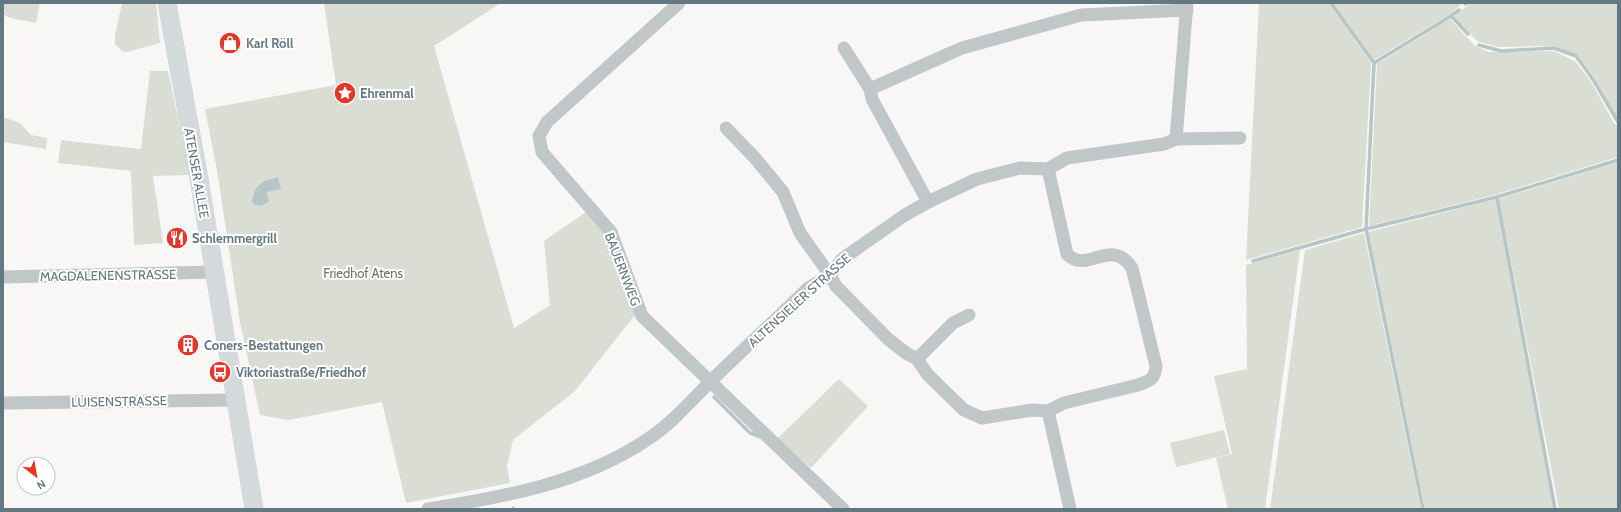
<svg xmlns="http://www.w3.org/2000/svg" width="1621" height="512" viewBox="0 0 1621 512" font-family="Cabin,sans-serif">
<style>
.green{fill:#d9ddd4}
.water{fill:#b6c6c8}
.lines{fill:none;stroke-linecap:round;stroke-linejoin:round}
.stream{stroke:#b6c6c8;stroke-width:3.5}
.street{stroke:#c1c6c9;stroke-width:13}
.secondary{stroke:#d4d9dc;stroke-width:19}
.labels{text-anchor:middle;stroke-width:4;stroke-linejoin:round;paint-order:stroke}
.poi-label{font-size:13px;font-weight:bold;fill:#637880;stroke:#fff;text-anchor:start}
.street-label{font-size:13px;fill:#637880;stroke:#fff}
.park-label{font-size:13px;fill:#697862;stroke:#fff}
</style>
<rect width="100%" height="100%" fill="#f8f7f5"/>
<g class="green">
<path d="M3,3H40L36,23L10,18L3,14Z"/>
<path d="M122,3H156L160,43L127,52L122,51L115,44V35Z"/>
<path d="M324,3H501L434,46L514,328L550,305L544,241L586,212L607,237L635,315L575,391L513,440L507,466L510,483L406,503L382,402L288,420L260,415L240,322L217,170L205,109L336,85Z"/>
<path d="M1259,3H1329L1371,63L1362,227L1246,260Z"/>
<path d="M1333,3H1463L1450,14L1374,60Z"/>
<path d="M1470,3H1618V120L1596,80L1578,56L1555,46L1498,47L1477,41L1454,17Z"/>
<path d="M1450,19L1474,45L1489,52L1554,51L1576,62L1593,85L1614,123L1618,126V157L1498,194L1369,226L1377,64Z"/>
<path d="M150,71H168L190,175L153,176L163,243L134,245L131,171L58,163L61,140L141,149Z"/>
<path d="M3,117L20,123L31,135L47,138L46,149L3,142Z"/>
<path d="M1618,162V509H1559L1499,199Z"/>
<path d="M1497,199L1555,509H1425L1368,232Z"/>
<path d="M1364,233L1421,509H1270L1305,250Z"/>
<path d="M1300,250L1265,509H1228L1216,458L1232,454L1214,376L1247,369L1246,265Z"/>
<path d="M839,379L868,406L811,468L777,439Z"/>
<path d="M1224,430L1230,454L1176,467L1170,443Z"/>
</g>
<path class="water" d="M278,177L281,189L267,192L269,202L260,206L255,205L252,201C255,184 262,181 278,177Z"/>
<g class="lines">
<g class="stream">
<path d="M1331,3L1374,63"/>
<path d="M1465,4L1467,3"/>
<path d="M1451,16L1468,34"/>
<path d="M1479,45L1501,51L1554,48L1576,56L1594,81L1618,122"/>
<path d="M1497,197L1555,509"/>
<path d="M1253,261L1366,229L1497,197L1618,160"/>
<path d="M714,397L750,433L761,437"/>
<path d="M513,508V509"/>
<path d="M1423,509L1366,229L1374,63L1451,16L1459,10"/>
</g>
<g class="street">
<path d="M679,3L547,122L539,136L542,152L611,232L642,316L843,509"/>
<path d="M844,48L870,89"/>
<path d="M726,128L755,158L783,192L800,233L830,275L836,286L888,339L906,353L917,359L928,375L964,410L982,418L1032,410L1048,411L1064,403L1138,385C1150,381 1155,379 1156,366L1132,268C1111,236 1087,275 1067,254L1048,169"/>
<path d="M1176,139L1187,3"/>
<path d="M928,202L872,99L870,89L962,48L1081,15L1187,10"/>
<path d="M3,277L214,272"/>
<path d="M917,359L953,323L969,315"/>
<path d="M3,403L235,400"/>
<path d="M1048,411L1070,509"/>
<path d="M428,509C504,497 583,483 648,439C671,424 690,402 710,382C742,350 776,320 808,288L830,275L842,259L905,215L928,202L977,179L1020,168L1048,169L1067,158L1164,144L1176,139L1240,138"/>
</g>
<path class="secondary" d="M167,3L198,173L254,509"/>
</g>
<defs>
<g id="shop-disc" transform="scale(1.15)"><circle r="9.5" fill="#e3372a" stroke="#fff"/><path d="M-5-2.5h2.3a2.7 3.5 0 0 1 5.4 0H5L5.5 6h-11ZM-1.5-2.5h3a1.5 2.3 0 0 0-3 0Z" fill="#fff"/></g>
<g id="sight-disc" transform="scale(1.15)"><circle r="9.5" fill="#e3372a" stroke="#fff"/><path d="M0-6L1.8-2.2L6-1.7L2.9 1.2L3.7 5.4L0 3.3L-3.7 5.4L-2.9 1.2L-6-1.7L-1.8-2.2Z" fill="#fff"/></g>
<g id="restaurant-disc" transform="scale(1.15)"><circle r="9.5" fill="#e3372a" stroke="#fff"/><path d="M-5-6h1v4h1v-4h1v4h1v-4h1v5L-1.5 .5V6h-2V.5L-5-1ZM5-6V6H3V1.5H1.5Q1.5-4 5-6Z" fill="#fff"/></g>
<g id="building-disc" transform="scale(1.15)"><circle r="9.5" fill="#e3372a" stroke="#fff"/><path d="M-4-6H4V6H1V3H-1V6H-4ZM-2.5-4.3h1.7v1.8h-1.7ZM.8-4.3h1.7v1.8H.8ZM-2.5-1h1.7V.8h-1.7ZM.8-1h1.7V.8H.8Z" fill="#fff"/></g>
<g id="bus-disc" transform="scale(1.15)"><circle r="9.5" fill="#e3372a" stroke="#fff"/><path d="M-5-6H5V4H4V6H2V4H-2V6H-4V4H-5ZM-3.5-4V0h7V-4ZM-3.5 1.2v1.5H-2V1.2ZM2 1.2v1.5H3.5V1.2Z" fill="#fff"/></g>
</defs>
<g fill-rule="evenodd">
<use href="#shop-disc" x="230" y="43"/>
<use href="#sight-disc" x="345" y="93"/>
<use href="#restaurant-disc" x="177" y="238"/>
<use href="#building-disc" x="188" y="345"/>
<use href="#bus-disc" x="220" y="372"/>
</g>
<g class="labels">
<g class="poi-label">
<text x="246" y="48">Karl Röll</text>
<text x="360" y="98">Ehrenmal</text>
<text x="192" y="243">Schlemmergrill</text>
<text x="204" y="350">Coners-Bestattungen</text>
<text x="236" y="377">Viktoriastraße/Friedhof</text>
</g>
<g class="street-label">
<text transform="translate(197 173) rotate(80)" y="5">ATENSER ALLEE</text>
<text transform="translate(623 269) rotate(69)" y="5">BAUERNWEG</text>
<text transform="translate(108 275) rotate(-1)" y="5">MAGDALENENSTRASSE</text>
<text transform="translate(799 300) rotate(-42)" y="5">ALTENSIELER STRASSE</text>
<text transform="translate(119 401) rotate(-1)" y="5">LUISENSTRASSE</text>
</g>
<g class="park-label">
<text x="363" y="278">Friedhof Atens</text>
</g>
</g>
<rect width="1621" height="512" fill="none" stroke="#637880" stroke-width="8"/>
<g transform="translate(36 476) rotate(149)"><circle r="19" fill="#ffffff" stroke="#c1c9cc"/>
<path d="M0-3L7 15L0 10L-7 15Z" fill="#e3372a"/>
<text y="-6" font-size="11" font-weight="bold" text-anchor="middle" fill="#637880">N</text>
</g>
</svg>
